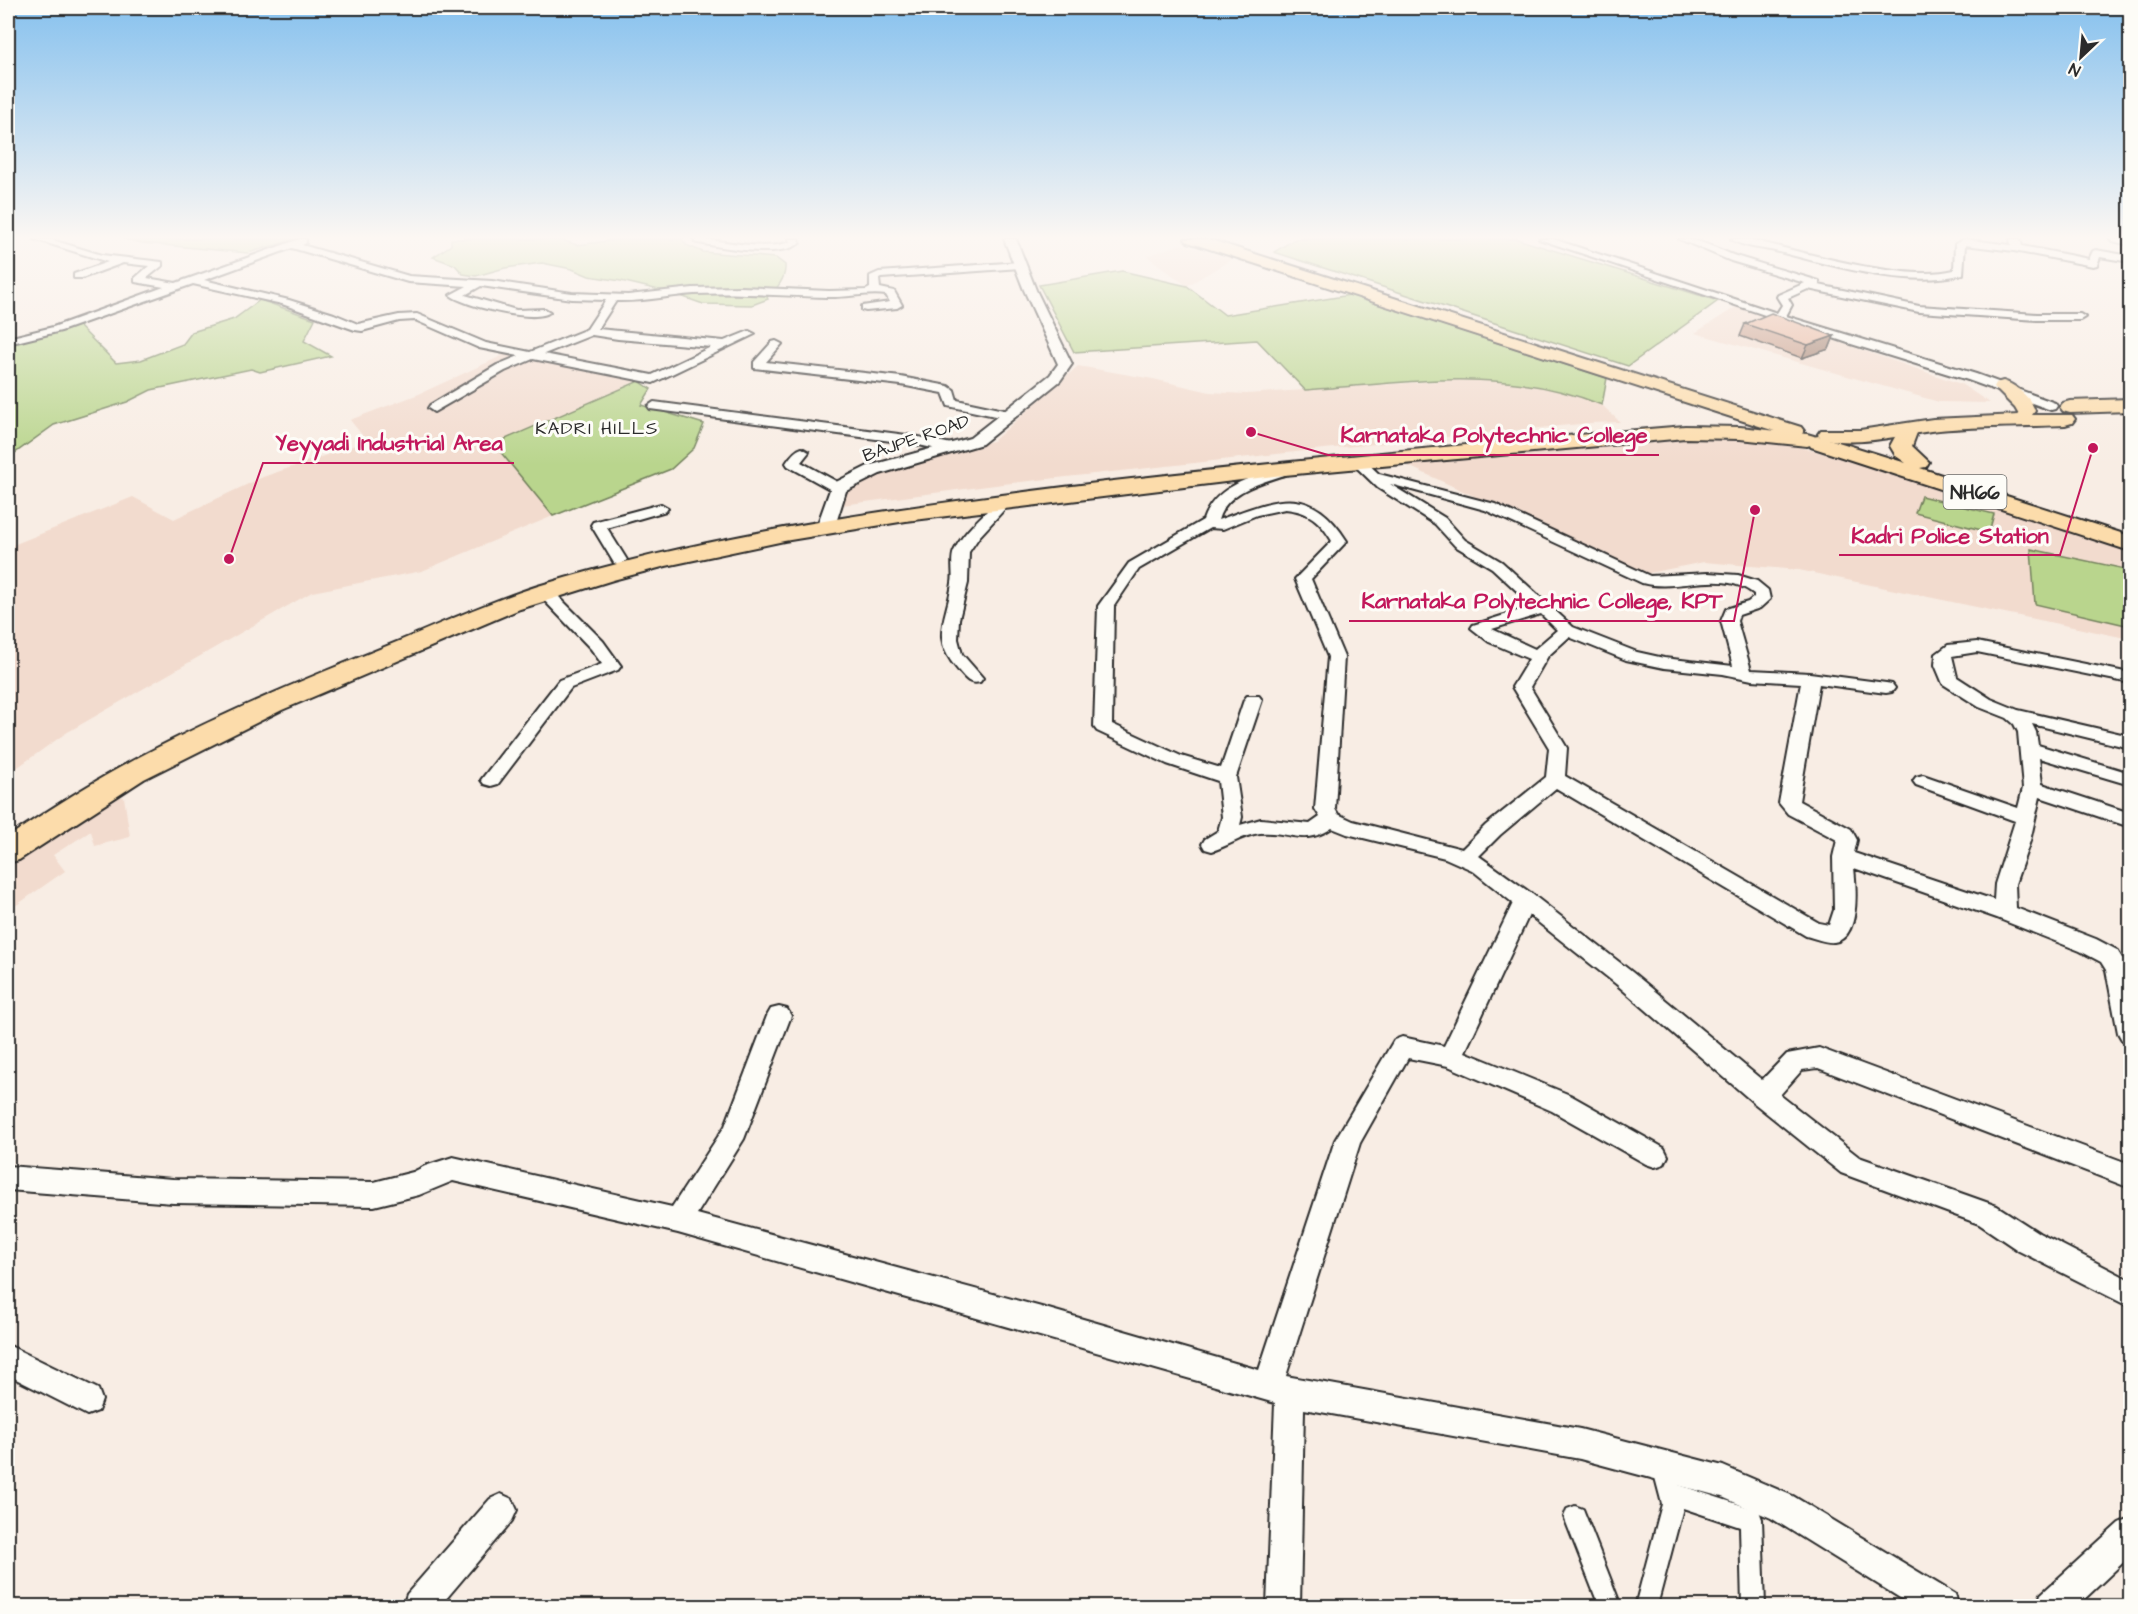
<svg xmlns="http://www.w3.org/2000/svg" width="2138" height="1614" viewBox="0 0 2138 1614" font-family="'Architects Daughter',sans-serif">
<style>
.built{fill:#f2dbce}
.green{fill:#b9d58d;stroke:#72805c;stroke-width:1.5}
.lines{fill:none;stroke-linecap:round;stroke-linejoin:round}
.pedestrian-casing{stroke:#2b2b2b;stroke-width:4}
.minor-casing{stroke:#2b2b2b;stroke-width:4}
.tertiary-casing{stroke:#2b2b2b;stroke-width:4}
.primary-casing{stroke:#2b2b2b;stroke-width:4}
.trunk-casing{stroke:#2b2b2b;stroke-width:4}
.pedestrian{fill:#fdfcf7;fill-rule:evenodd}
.minor{fill:#fdfcf7;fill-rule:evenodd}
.tertiary{fill:#fdfcf7;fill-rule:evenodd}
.primary{fill:#fcdcab;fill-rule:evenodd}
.trunk{fill:#fcdcab;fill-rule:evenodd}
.wall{fill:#c59884;stroke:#2b2b2b;stroke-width:1.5}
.shaded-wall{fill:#a07c6b;stroke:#2b2b2b;stroke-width:1.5}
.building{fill:#e5b199;stroke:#2b2b2b;stroke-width:1.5}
.labels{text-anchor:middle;stroke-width:6;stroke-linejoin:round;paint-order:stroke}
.far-neighbourhood-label{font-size:18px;letter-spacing:1.5px;fill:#2b2b2b;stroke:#fdfcf7}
.far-street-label{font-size:18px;fill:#2b2b2b;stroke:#fdfcf7}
.shield{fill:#fdfcf7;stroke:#6a6a68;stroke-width:1.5}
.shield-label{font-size:20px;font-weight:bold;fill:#2b2b2b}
.leader{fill:none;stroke:#c2185b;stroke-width:2}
.callout-dot{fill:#c2185b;stroke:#fdfcf7;stroke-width:2}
.callout-label{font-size:22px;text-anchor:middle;font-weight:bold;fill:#c2185b;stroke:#fdfcf7;stroke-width:6;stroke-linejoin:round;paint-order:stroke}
</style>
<rect width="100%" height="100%" fill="#f8ede4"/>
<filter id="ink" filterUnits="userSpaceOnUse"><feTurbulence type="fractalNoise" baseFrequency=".0167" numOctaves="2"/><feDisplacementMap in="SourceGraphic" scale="12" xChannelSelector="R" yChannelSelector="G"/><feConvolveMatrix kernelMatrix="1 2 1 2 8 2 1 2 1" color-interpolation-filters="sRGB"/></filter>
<g filter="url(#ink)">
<g class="built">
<path d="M1181,244L1234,258L1187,286L1147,256Z"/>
<path d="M1736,307L1961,384L1990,403L1939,402L1695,333Z"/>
<path d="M508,353L650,376L494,444L553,516L422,571L312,592L66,733L8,774V547L133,497L174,519L263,477L367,441L350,420L419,394Z"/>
<path d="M1078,366L1153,379L1210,392L1246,394L1483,378L1534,384L1574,393L1602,405L1620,422L1590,423L1314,450L1003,484L842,505L846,491L889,471L993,441Z"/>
<path d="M1721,434L1779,442L1881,468L2130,551V639L1799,570L1704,562L1644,574L1391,458Z"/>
<path d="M111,797H124L130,837L95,846L91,831L53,855L65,871L8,911V862Z"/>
</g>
<g class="green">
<path d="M124,239H296L248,253L142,243Z"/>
<path d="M451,239H559L577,245L624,239H682L686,245L703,252L776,258L785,265C786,279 777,289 767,297L768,299L752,305L703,304L672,293L621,281L589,276L572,269L542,263L505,268L476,276L463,274L455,265L433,257L451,245Z"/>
<path d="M1295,239H1517L1718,301L1628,366L1274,252Z"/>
<path d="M1122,271L1187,286L1225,315L1350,295L1607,378L1602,405C1506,365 1406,383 1305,390L1257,340L1074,352L1039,285Z"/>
<path d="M260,300L315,319L304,341L331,356L260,372L251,369L151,390L127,402L54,425L8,458V345L78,325L116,363L141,360L183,344L192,332L234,319Z"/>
<path d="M639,381L651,389L641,405L704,424L694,448L671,469L553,516L494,444Z"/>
<path d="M1921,496L1994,514L1989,532L1915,513Z"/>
<path d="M2031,549L2130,570V626L2035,604Z"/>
</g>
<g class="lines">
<g class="pedestrian-casing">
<g id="pedestrian">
<path d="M1663,1455L1671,1458L1679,1485L1759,1511L1762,1519L1765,1606H1742L1740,1527L1683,1508L1657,1606H1635L1662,1504L1652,1466L1655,1458Z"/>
<path d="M1575,1506L1583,1509L1621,1606H1599L1564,1517L1567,1509Z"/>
</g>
</g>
<g class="minor-casing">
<g id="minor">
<path d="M34,239H49L102,255L162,262V266L147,278L176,283L300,239H306V243L302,245L409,276L492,281L572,293L628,295L693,288L741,287L829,291L866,290L870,288V276L879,272L1020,262L1025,265L1020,268L881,278L879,279L880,288L894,291L902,305L897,308L866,311L862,310V306L890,302L886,295C869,292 846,298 827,297C783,296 739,292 694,294C668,296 642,302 616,301L598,329L724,341L749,331L755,334L653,383L533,359L505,371L434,412L428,408L430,405L497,365L519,356L479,348L415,320L399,321L362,331L355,330L282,304L193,284L61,331L8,344V338L53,327L164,287L135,282V278L149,266L123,263L82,278H74V274L108,262ZM292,248L408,282L467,286L450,295C464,306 536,324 550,312L545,309L516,310L465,295L481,286L572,299L606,300L587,329L530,352L486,343L417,314L399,315L358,324L334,314L289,300L204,280ZM592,335L618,339L711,347L652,375L544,354Z"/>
<path d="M694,239C724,239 761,252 790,242L789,239H799L800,243C780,259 722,247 698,243L695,242Z"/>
<path d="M1539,239H1553L1777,313L1782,305L1777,297L1778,295L1805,283L1731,261L1679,239C1704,239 1719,251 1742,258C1767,266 1793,273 1819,281V285L1919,306L2037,314H2080L2085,317L2080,320H2037L1919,312L1808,289L1788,298L1792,305L1786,316L1976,374L2055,403L2057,406L2055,409L2051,410L1968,380L1848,343Z"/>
<path d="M1731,239H1748C1800,251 1904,283 1954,270L1955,244L1964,239L2011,245L2010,239H2020L2022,246L2089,259L2093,251L2096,250L2130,256V262L2100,257L2097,265L2093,266L2014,251L1965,245L1963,274C1906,289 1832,265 1775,251C1762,248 1742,247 1731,239Z"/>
<path d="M2110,239H2130V245L2112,241Z"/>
<path d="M776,341L782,344L766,362L901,377L948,386L954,390L957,400L1013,412L1015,415L1009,419L948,406L943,393L901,385L754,368V362L772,342Z"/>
<path d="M654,402L914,436L956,445L958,448L951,452L914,444L650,409L648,406Z"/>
<path d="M802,448L809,452L801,462L843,485L845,488L843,491H833L788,466L786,463C790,457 795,450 802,448Z"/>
<path d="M1356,456L1361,457L1379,474L1495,504L1650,576L1708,573L1738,575L1757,581L1768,590L1770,599L1760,608L1739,615L1737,621L1751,670L1810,673L1886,683L1892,684L1895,688L1892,692L1886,693L1819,684L1799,801L1851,829L1857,840L1854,853L1994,900L1995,884L2015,821L1916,785L1913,781L1916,777L1923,775L2018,808L2023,788L2018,732L2014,724L2007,718L1979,707L1943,684L1935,665L1936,654L1948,645L1977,642L2130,673V683L1977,652L1952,656L1957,677L1991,699L2018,710L2130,736V748L2032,724L2036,732L2038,745L2130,773V785L2039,758L2042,784L2130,813V827L2040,797L2030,841L2015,884L2016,908L2096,939L2117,950L2128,968L2130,982V1043L2122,1040L2118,1033L2106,970L2101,962L2080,951L1997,918L1854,868C1856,886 1861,938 1834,942C1826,943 1814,938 1806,936L1556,788L1500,835L1479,856L1532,894L1632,972L1762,1080L1787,1054L1819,1048L2130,1164V1188L1818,1068L1802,1070L1780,1095L1859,1157L1997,1206L2039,1233L2130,1280V1307L2019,1251L1979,1224L1841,1173L1754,1103L1616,984L1529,915L1465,1052L1570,1095L1664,1148L1668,1156L1664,1164L1655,1167L1646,1164L1552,1111L1448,1066L1408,1058L1360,1143L1286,1376L1580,1429L1723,1466L1793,1496L1955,1594L1959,1606H1913L1771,1518L1722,1497L1580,1459L1304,1409L1300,1606H1267L1275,1403L678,1233L453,1181L419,1195L374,1206L173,1203L8,1190V1166L173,1179L374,1182L413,1172L425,1166L453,1157L672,1207L725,1126L767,1016L771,1009L779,1007L787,1009L791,1016L744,1139L697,1214L1045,1308L1259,1370L1335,1140L1394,1040L1402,1037L1444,1046L1513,903L1472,870L1445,858L1347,834L1332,828C1303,847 1289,830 1260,833C1242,835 1229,846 1212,851L1205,849L1202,844L1205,839L1218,831L1222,817L1218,781L1167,764L1097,731L1094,727L1098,606L1129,563L1203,520C1213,490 1242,480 1270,471C1278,468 1285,464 1293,466L1295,469L1293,472C1265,482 1227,489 1218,520C1274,500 1309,481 1347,541L1311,579L1344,657L1335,809L1338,814L1353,821L1462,849L1486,825L1546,777L1549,748L1512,687L1529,659L1489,642L1471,628L1473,625L1533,606L1492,568L1455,546L1435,524L1378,488L1349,460ZM1390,484L1485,510L1642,583C1679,593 1721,568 1754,594V597L1748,602L1726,609L1721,621L1733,666L1664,658L1637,652L1573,627L1502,562L1465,540L1445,518ZM1285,509C1309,511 1320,521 1332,541L1295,579L1328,657L1315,809L1320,817L1310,824L1261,819L1240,825L1242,817L1236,777L1262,700L1259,696H1247L1244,700L1221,768L1181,756L1112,724L1114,606L1139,569L1210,528L1223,529L1257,515ZM1541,614L1557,630L1535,649L1492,629ZM1569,637L1626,660L1664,668L1723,674L1752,680L1801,683L1779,803L1788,814L1837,840L1833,857L1834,910L1829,925L1819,923L1565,776L1567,748L1530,687L1548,656Z"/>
<path d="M1005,497L1012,501L979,537L969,552L968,583L959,619L958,639L962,654L983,678L980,682C969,685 965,678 958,670C929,637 947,620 952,583C954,573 950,560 954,551C964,530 985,514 1000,498Z"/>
<path d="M661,504L668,508L666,511L607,528L627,560L619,565L614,563L591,525L593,522Z"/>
<path d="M545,587L551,589L603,641L621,666L618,670L571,688L498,784L491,786L484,784L481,780L484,776L559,680L602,664L591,649L539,595L537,592L539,589Z"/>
<path d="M8,1345L98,1389L102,1400L98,1411L87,1415L8,1375Z"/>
<path d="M501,1494L512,1499L517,1510L512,1521L440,1606H403L407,1594L490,1499Z"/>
<path d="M2130,1518V1556L2077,1606H2037L2041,1594L2119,1523Z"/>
</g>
</g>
<g class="tertiary-casing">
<path id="tertiary" d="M1004,239H1016L1036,290L1072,364L1060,381L982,444L880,474L846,491L835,526L832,530H820L817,526L832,484L868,466L970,438L1050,375L1058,364L1024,290Z"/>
</g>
<g class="primary-casing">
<g id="primary">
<path d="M2003,381C2015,384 2032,399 2035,411L2032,415H2072L2075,419L2072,423L2065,425C2021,427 1975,426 1931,431C1895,436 1857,447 1821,438L1818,434L1821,430H1860L1933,419L2019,415L2015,408L1994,387L1996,383Z"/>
<path d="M2130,399V411L2070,413L2063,411L2060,407L2063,403L2070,401Z"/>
<path d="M1685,426L1740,427L1807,434L1814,436L1817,440L1814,444L1807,446L1740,439L1685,438L1274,476L906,521L784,541L666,566L613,580L520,609L282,710L144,779L19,860L8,863V837C44,813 81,789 119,768C209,718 305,679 399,641C445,622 491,601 538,586C710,534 887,509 1064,487C1271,462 1478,443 1685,426Z"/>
</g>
</g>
<g class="trunk-casing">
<g id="trunk">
<path d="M1185,239H1208L1801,427L1804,431L1801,435L1794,437L1787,435L1188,242Z"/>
<path d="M1908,424L1915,426L1918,430L1912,446L1929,462L1926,467L1920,468L2130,536V551L1811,447L1808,442L1811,437L1819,436L1906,463L1896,456L1890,446L1901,426Z"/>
</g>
</g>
<use href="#pedestrian" class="pedestrian"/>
<use href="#minor" class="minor"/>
<use href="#tertiary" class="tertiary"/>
<use href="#primary" class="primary"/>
<use href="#trunk" class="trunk"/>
</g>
<path class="wall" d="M1745,324L1834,336L1829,349L1802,358L1740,336Z"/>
<path class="shaded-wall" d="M1834,336L1829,349L1802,358L1808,345Z"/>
<path class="building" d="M1771,313L1834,336L1808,345L1745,324Z"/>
</g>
<linearGradient id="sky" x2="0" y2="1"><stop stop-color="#86c1ee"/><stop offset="0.51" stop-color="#fcf7f3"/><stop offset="1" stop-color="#fcf7f3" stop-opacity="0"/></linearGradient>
<rect width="2138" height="465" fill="url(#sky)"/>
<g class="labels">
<g class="far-neighbourhood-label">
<text x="597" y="434">KADRI HILLS</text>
</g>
<g class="far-street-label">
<text transform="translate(916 438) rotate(-19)" y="6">BAJPE ROAD</text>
</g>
<rect class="shield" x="1943.5" y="475" width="63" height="34" rx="4.5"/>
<g class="shield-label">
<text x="1975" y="499">NH66</text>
</g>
</g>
<path class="leader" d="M1251 432L1328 455H1659M229 559L263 463H514M2093 448L2060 555H1839M1755 510L1734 621H1349"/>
<g class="callout-dot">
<circle cx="1251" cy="432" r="6"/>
<circle cx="229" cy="559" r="6"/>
<circle cx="2093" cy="448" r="6"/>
<circle cx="1755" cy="510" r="6"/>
</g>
<g class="callout-label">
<text x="1494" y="442">Karnataka Polytechnic College</text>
<text x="389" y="450">Yeyyadi Industrial Area</text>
<text x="1950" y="543">Kadri Police Station</text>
<text x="1542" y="608">Karnataka Polytechnic College, KPT</text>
</g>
<rect width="2138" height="1614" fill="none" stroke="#fdfcf7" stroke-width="30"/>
<rect x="15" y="15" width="2108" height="1584" fill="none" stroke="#2b2b2b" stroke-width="2" filter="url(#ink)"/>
<g transform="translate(2081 57) rotate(206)" stroke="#fdfcf7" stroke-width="4.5" paint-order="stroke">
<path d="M0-4.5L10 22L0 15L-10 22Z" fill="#2b2b2b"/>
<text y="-9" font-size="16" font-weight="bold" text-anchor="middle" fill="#2b2b2b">N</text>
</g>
</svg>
